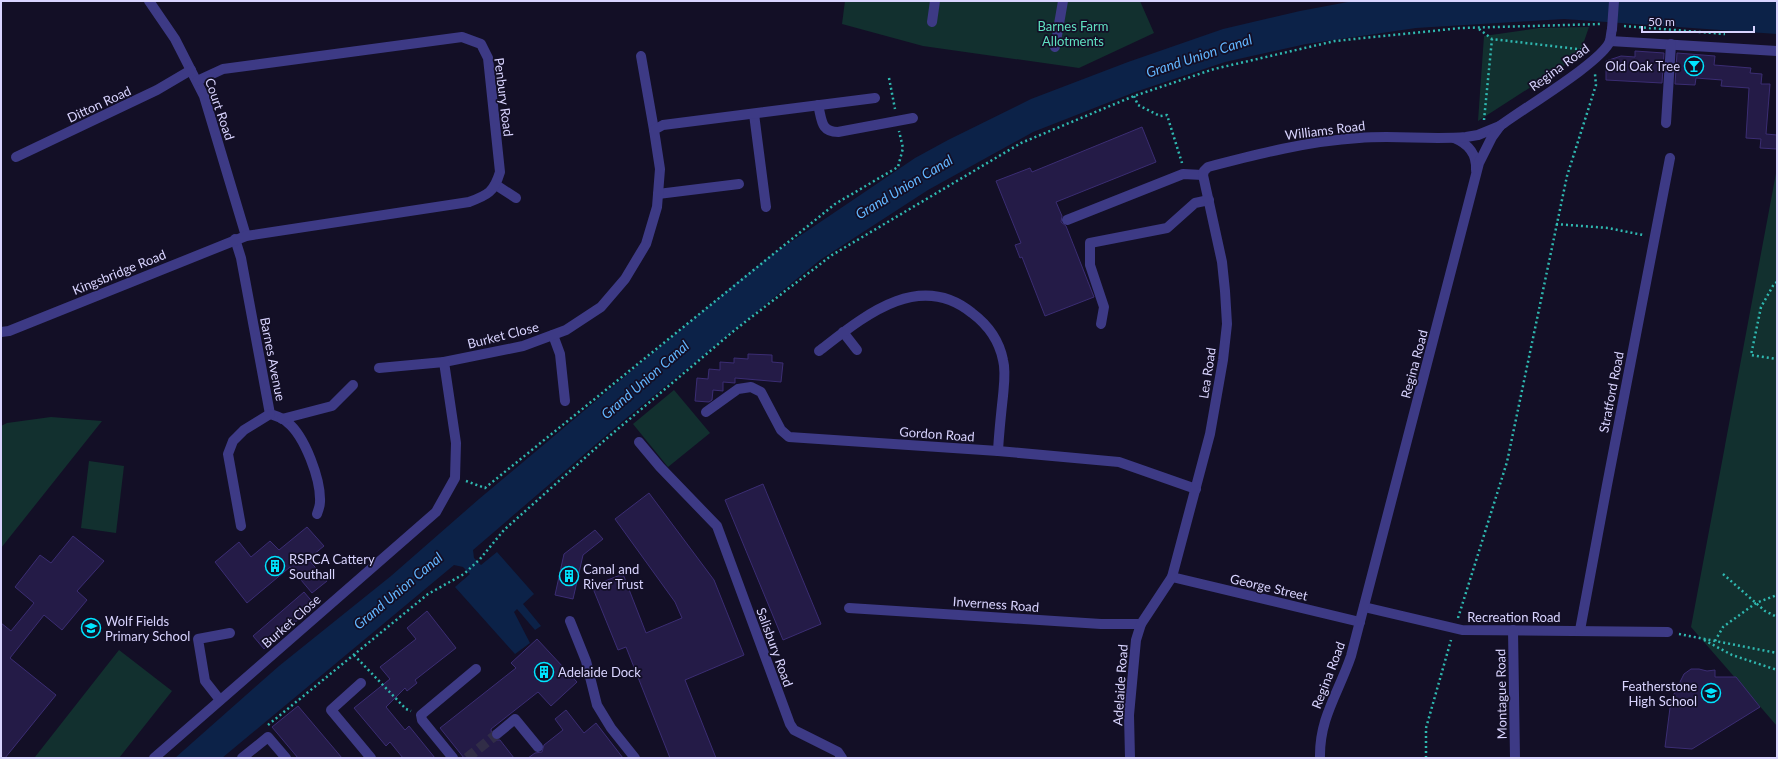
<svg xmlns="http://www.w3.org/2000/svg" width="1778" height="759" viewBox="0 0 1778 759" font-family="Lato,sans-serif">
<style>
.green{fill:#12302f}
.water{fill:#0c2248}
.building{fill:#241b47;stroke:#3b2d73}
.lines{fill:none;stroke-linecap:round;stroke-linejoin:round}
.minor-tunnel{stroke:#312d47;stroke-width:10;stroke-dasharray:10 5;stroke-linecap:butt}
.path{stroke:#2fb8b0;stroke-width:2.5;stroke-dasharray:2 3;stroke-linecap:butt}
.minor{stroke:#3d3a85;stroke-width:10}
.minor-bridge{stroke:#3d3a85;stroke-width:10}
.labels{text-anchor:middle;stroke-width:3.5;stroke-linejoin:round;paint-order:stroke}
.park-label{font-size:13px;fill:#5fe0c0;stroke:#130f26}
.poi-label{font-size:13px;fill:#d9d4ff;stroke:#130f26;text-anchor:start}
.street-label{font-size:13px;fill:#d9d4ff;stroke:#130f26}
.water-label{font-size:14px;font-style:italic;fill:#62b6ff;stroke:#130f26}
</style>
<rect width="100%" height="100%" fill="#130f26"/>
<g class="green">
<path d="M845,1H1140L1154,33L1079,68L923,46L842,24Z"/>
<path d="M1589,27L1579,56L1478,121L1484,36L1539,28Z"/>
<path d="M1777,168V726L1691,627Z"/>
<path d="M674,390L710,433L668,467L633,424Z"/>
<path d="M51,417L102,421L1,548V426L7,423Z"/>
<path d="M89,461L124,466L116,533L81,528Z"/>
<path d="M119,650L172,691L119,758H37L35,757Z"/>
</g>
<path class="water" d="M1353,1H1777V34L1564,19L1416,28L1306,44L1225,62L1135,92L1033,132L928,190L820,260L624,420L473,550L474,558L481,565L497,552L534,594L523,604L541,626L535,630L517,609L514,612L530,643L515,654L455,587L470,574L463,567L454,565L222,758H175L279,666L391,576L479,499L736,283L770,256L915,158L948,140L1031,99L1128,62L1223,29L1300,11Z"/>
<g class="building">
<path d="M1635,51L1664,53L1662,83L1606,80V61L1621,56L1635,57Z"/>
<path d="M1677,53L1715,56L1714,65L1751,68L1750,73L1762,74L1761,84H1770L1766,134L1777,135V149L1760,148L1761,139L1746,138L1749,88L1721,86L1722,80L1696,78L1695,85L1675,84Z"/>
<path d="M1142,127L1156,162L1056,202L1062,216L1061,222L1066,226L1094,297L1045,316L1022,257L1020,258L1015,245L1021,243L996,181L1030,168L1032,172Z"/>
<path d="M748,354L772,355V362L783,363L781,382L735,378V383L723,382V391L713,390L712,400L709,402L695,401L697,378L708,379L709,369L720,370V362L734,363V358L748,359Z"/>
<path d="M763,484L821,624L783,640L725,500Z"/>
<path d="M649,493L714,580L744,655L685,680L716,758H670L626,647L618,650L592,586L623,574L646,633L682,618L675,602L615,519Z"/>
<path d="M307,527L324,546L308,559L327,581L312,593L290,567L247,603L215,562L239,542L251,557L270,541L279,550Z"/>
<path d="M595,530L603,539L583,555L573,599L555,595L564,554Z"/>
<path d="M73,536L104,561L77,591L87,600L62,630L44,615L10,658L56,695L5,758H1V623L11,631L34,603L15,587L40,555L51,563Z"/>
<path d="M304,592L315,605L264,649L253,636Z"/>
<path d="M427,611L456,648L415,680L417,683L407,691L405,688L386,707L405,730L409,726L435,758H403L390,742L386,746L354,708L390,679L380,667L416,639L407,628Z"/>
<path d="M537,639L577,682L551,706L538,692L491,729L492,738L495,740H500L514,758H464L440,728L516,668L511,663Z"/>
<path d="M1691,669H1699L1707,671L1715,670V677H1736L1760,707L1692,749L1665,747L1671,700L1684,674Z"/>
<path d="M298,706L342,758H298L272,727Z"/>
<path d="M566,710L584,733L596,723L623,758H528L535,753L542,752L544,745L563,730L555,719Z"/>
</g>
<g class="lines">
<path class="minor-tunnel" d="M467,758L497,734"/>
<g class="path">
<path d="M1624,26L1725,34"/>
<path d="M1479,29L1492,39L1586,50"/>
<path d="M889,78L895,109"/>
<path d="M1134,96L1138,105L1160,116L1167,115L1182,163"/>
<path d="M1484,120L1492,39"/>
<path d="M1556,224L1608,228L1643,235"/>
<path d="M1777,282L1774,284L1761,307L1751,355L1777,359"/>
<path d="M466,481L485,488L835,204L898,167L903,148L899,131"/>
<path d="M1723,574L1765,611L1777,617"/>
<path d="M1458,618L1507,462L1567,176L1596,85L1595,74"/>
<path d="M1679,634L1777,653"/>
<path d="M1704,640L1732,655L1777,670"/>
<path d="M1715,641L1723,627L1756,603L1777,595"/>
<path d="M354,655L406,709L411,711"/>
<path d="M268,725L428,594L464,574L480,559L504,530L606,439L736,329L832,255L1021,143L1134,96L1214,69L1335,41L1461,28L1601,24"/>
<path d="M1426,758V728L1451,640"/>
</g>
<g class="minor">
<path d="M149,1L175,39L204,96L246,236"/>
<path d="M932,22L935,1"/>
<path d="M1610,41L1777,51"/>
<path d="M1055,47L1063,1"/>
<path d="M641,56L654,130"/>
<path d="M818,105C822,119 820,132 838,132L913,118"/>
<path d="M754,114L766,207"/>
<path d="M1666,123L1671,44"/>
<path d="M1454,138C1468,144 1477,153 1476,170"/>
<path d="M16,157L157,90L191,70"/>
<path d="M496,185L516,198"/>
<path d="M658,194L739,184"/>
<path d="M1067,220L1183,174L1203,175"/>
<path d="M235,239L241,258L270,414C276,416 283,418 287,422C305,436 321,480 320,502C320,506 318,511 317,514"/>
<path d="M1101,324L1104,307L1090,265V243L1167,228L1195,203L1209,200"/>
<path d="M1,332L9,331L246,236L469,202C488,195 494,192 500,172L488,58L481,44L462,37L223,69L197,81"/>
<path d="M843,332L857,350"/>
<path d="M553,335L560,354L565,401"/>
<path d="M819,351C862,318 918,269 972,313C988,325 999,340 1003,360C1006,371 1004,385 1003,396C1001,414 999,433 998,451"/>
<path d="M444,362L523,346L566,330L601,307L625,279L646,244L657,207L660,169L654,130L663,125L875,98"/>
<path d="M706,412L738,389L751,387L761,392L781,430L789,437L998,451L1119,462L1196,489"/>
<path d="M282,419L332,406L353,385"/>
<path d="M639,442L660,467L717,526L790,724L794,730L838,752L842,758"/>
<path d="M241,526L228,454L233,441L244,430L270,414"/>
<path d="M1172,577L1360,622"/>
<path d="M1364,607L1462,630L1668,632"/>
<path d="M849,608L1101,624H1141"/>
<path d="M570,621L586,661L597,705L611,728L635,758"/>
<path d="M1513,630L1515,758"/>
<path d="M1580,630L1607,485L1670,158"/>
<path d="M361,683L331,710L371,758"/>
<path d="M220,700L205,681L198,639L230,633"/>
<path d="M497,734L515,719L538,747"/>
<path d="M154,758L436,512L455,478L456,443L444,362L379,368"/>
<path d="M242,758L268,737L286,758"/>
<path d="M453,758L422,720L421,715L476,669"/>
<path d="M1130,758L1129,715L1136,640L1141,624L1172,577L1210,434L1223,360L1227,324L1225,291L1222,262L1203,175L1204,171L1208,167C1258,154 1308,141 1359,138C1394,135 1430,140 1466,137L1478,135L1500,126"/>
<path d="M1320,758C1319,718 1339,692 1351,656L1479,163L1492,137L1500,126C1522,109 1602,62 1610,41C1611,37 1611,32 1612,29"/>
</g>
<path class="minor-bridge" d="M1612,29L1614,1"/>
</g>
<defs>
<g id="bar-ring" transform="scale(1)"><circle r="9.5" fill="#130f26" stroke="#00e5ff" stroke-width="1.5"/><path d="M-6-5H6L.8 .8V4.5H3.5V6h-7V4.5H-.8V.8Z" fill="#00e5ff"/></g>
<g id="building-ring" transform="scale(1)"><circle r="9.5" fill="#130f26" stroke="#00e5ff" stroke-width="1.5"/><path d="M-4-6H4V6H1V3H-1V6H-4ZM-2.5-4.3h1.7v1.8h-1.7ZM.8-4.3h1.7v1.8H.8ZM-2.5-1h1.7V.8h-1.7ZM.8-1h1.7V.8H.8Z" fill="#00e5ff"/></g>
<g id="school-ring" transform="scale(1)"><circle r="9.5" fill="#130f26" stroke="#00e5ff" stroke-width="1.5"/><path d="M0-5L7-2L0 1L-7-2ZM-4 1L0 2.5L4 1V4Q0 6-4 4Z" fill="#00e5ff"/></g>
</defs>
<g fill-rule="evenodd">
<use href="#bar-ring" x="1694" y="66"/>
<use href="#building-ring" x="275" y="566"/>
<use href="#building-ring" x="569" y="576"/>
<use href="#school-ring" x="91" y="628"/>
<use href="#building-ring" x="544" y="672"/>
<use href="#school-ring" x="1711" y="693"/>
</g>
<g class="labels">
<g class="park-label">
<text x="1073" y="31">Barnes Farm<tspan x="1073" dy="15">Allotments</tspan></text>
</g>
<g class="poi-label">
<text x="1680" y="71" text-anchor="end">Old Oak Tree</text>
<text x="289" y="564">RSPCA Cattery<tspan x="289" dy="15">Southall</tspan></text>
<text x="583" y="574">Canal and<tspan x="583" dy="15">River Trust</tspan></text>
<text x="105" y="626">Wolf Fields<tspan x="105" dy="15">Primary School</tspan></text>
<text x="558" y="677">Adelaide Dock</text>
<text x="1697" y="691" text-anchor="end">Featherstone<tspan x="1697" dy="15">High School</tspan></text>
</g>
<g class="street-label">
<text transform="translate(1559 67) rotate(-36)" y="5">Regina Road</text>
<text transform="translate(504 97) rotate(83)" y="5">Penbury Road</text>
<text transform="translate(99 104) rotate(-25)" y="5">Ditton Road</text>
<text transform="translate(220 109) rotate(71)" y="5">Court Road</text>
<text transform="translate(1325 130) rotate(-7)" y="5">Williams Road</text>
<text transform="translate(119 272) rotate(-22)" y="5">Kingsbridge Road</text>
<text transform="translate(503 335) rotate(-14)" y="5">Burket Close</text>
<text transform="translate(273 359) rotate(79)" y="5">Barnes Avenue</text>
<text transform="translate(1414 364) rotate(-75)" y="5">Regina Road</text>
<text transform="translate(1207 373) rotate(-81)" y="5">Lea Road</text>
<text transform="translate(1611 392) rotate(-79)" y="5">Stratford Road</text>
<text transform="translate(937 434) rotate(4)" y="5">Gordon Road</text>
<text transform="translate(1269 587) rotate(13)" y="5">George Street</text>
<text transform="translate(996 604) rotate(4)" y="5">Inverness Road</text>
<text x="1514" y="622">Recreation Road</text>
<text transform="translate(291 621) rotate(-41)" y="5">Burket Close</text>
<text transform="translate(775 647) rotate(70)" y="5">Salisbury Road</text>
<text transform="translate(1328 675) rotate(-69)" y="5">Regina Road</text>
<text transform="translate(1120 685) rotate(-86)" y="5">Adelaide Road</text>
<text transform="translate(1501 694) rotate(-91)" y="5">Montague Road</text>
</g>
<g class="water-label">
<text transform="translate(1199 56) rotate(-18)" y="5">Grand Union Canal</text>
<text transform="translate(904 187) rotate(-31)" y="5">Grand Union Canal</text>
<text transform="translate(645 380) rotate(-41)" y="5">Grand Union Canal</text>
<text transform="translate(398 591) rotate(-40)" y="5">Grand Union Canal</text>
</g>
</g>
<rect width="1778" height="759" fill="none" stroke="#d9d4ff" stroke-width="4"/>
<path d="M1642 26v6h112v-6" fill="none" stroke="#d9d4ff" stroke-width="2"/>
<text x="1648" y="26" font-size="12" fill="#d9d4ff" stroke="#130f26" stroke-width="3" paint-order="stroke">50 m</text>
</svg>
